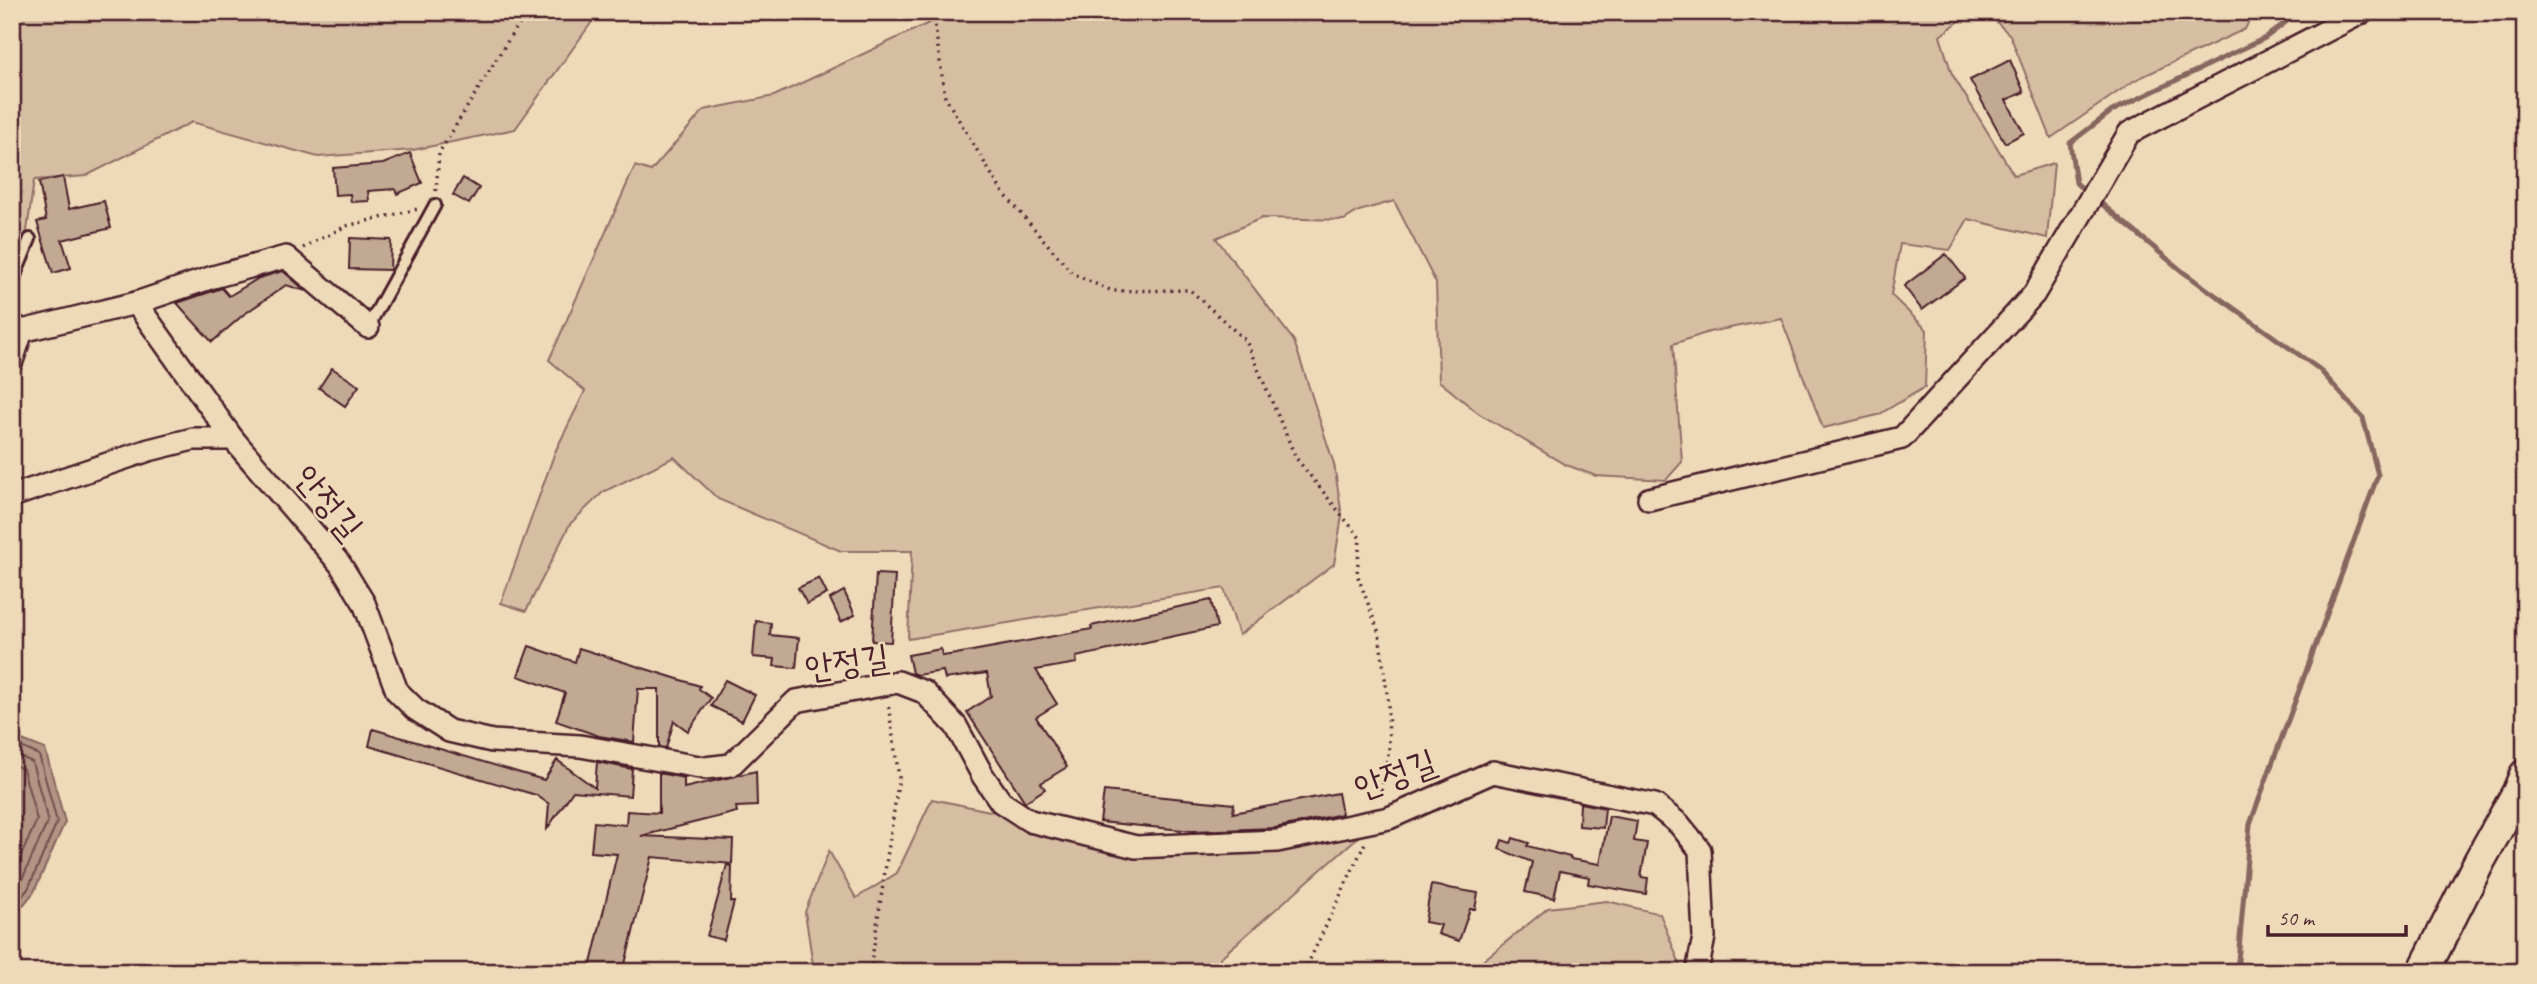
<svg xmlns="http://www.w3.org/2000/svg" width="2537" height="984" viewBox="0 0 2537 984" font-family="Caveat,'Poor Story',sans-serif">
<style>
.green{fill:#d6bea3;stroke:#906e67;stroke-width:2}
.water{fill:#b29584;stroke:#886660;stroke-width:2}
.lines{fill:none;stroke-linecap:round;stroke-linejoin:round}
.shore{stroke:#744e4f;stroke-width:2}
.stream{stroke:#886660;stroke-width:5}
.building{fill:#c2a993;stroke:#4a1f2b;stroke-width:2}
.service-casing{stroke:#4a1f2b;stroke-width:16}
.minor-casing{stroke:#4a1f2b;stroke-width:26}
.secondary-casing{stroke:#4a1f2b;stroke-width:35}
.path{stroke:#4a1f2b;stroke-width:3.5;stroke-dasharray:2 5;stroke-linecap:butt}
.service{stroke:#eedab8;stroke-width:10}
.minor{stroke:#eedab8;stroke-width:21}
.secondary{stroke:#eedab8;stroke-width:30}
.labels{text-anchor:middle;stroke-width:5;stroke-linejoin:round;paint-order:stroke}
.street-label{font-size:35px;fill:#4a1f2b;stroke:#eedab8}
</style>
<rect width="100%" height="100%" fill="#eedab8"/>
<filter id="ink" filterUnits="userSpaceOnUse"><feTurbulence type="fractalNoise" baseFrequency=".0143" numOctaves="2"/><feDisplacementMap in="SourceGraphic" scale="14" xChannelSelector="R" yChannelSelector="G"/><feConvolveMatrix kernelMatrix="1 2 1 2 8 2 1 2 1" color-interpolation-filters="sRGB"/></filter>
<g filter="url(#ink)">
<g class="green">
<path d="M12,12H599L515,129L413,150L318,157L192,122L86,176L34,180L27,231L12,263V159L16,154L12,115Z"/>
<path d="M952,12H1971L1940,36L1952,74L2014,175L2054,163L2047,238L1968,219L1950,250L1900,244L1891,295L1927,330L1925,387L1878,415L1823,428L1781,318L1709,332L1673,344L1682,462L1666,480L1596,476L1564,464L1478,413L1439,381L1436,283L1394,201L1359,211L1344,220L1262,218L1216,238L1294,341L1334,464L1342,516L1334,564L1239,635L1224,588L908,639L912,551H841L718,499L674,457L603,492L570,524L526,611L501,603L555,452L585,391L549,360L635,166L651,171L704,110L774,96Z"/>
<path d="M1986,12H2254L2245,29L2135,80L2051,138L2010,35Z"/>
<path d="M932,799L1009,815L1027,833L1170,855L1357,838L1220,958L1231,972H814L805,912L829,851L856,898L897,873Z"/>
<path d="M1607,901L1660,914L1683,972H1469L1548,908Z"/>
</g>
<path class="water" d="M12,736L45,749L65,822L34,892L12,919Z"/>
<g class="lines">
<g class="shore">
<path d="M12,743L39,755L57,822L28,889L12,908"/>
<path d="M12,753L32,762L48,821L20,884L12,894"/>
<path d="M12,764L23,769L37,820L12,876"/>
</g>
<g class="stream">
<path d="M2089,194L2076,183L2070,143L2112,111L2265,38L2299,12"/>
<path d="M2097,200L2183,272L2319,369L2363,418L2378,475L2250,824L2237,972"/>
</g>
</g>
<g class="building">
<path d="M2010,60L2024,92L2006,100L2024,133L2005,143L1970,80Z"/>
<path d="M410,153L422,183L397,194L395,189L368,191L369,201L351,202L350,194L335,195L333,168L383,164Z"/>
<path d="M63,177L69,209L104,201L111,228L62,240L71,268L53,273L37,222L46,220L39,182Z"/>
<path d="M463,178L479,188L469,204L453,195Z"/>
<path d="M350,238L391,240L390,270L349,269Z"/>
<path d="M1946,254L1965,278L1922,310L1904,286Z"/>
<path d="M283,271L306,291L286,285L243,315L212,342L177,303L222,288L229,296L259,278Z"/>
<path d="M332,368L359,386L345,406L319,388Z"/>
<path d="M876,574L895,575L891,642L872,641Z"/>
<path d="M819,578L827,594L807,604L798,588Z"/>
<path d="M844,591L855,615L841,622L830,599Z"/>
<path d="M1211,600L1217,627L1076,657L1077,663L1036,670L1057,704L1036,717L1067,767L1041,783L1045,789L1025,802L967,712L991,696L987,673L945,679L943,671L917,675L912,673L908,655L941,649L942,656L956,654L1092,629L1091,626Z"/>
<path d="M756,621L771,623L770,635L799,638L796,668L774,666L775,659L753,657Z"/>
<path d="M529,646L575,662L579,648L700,686L699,689L711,698L688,731L674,721L666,748L659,747V689H638L634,742L599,736L556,721L565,693L518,676Z"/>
<path d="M725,680L755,695L742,721L711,706Z"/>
<path d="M373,729L544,780L557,760L595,788L597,762L632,769L630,796L573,791L547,829L549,804L536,795L369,746Z"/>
<path d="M756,771L757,806L736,807L737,812L641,836L733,840L732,864L652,857L623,972H589L617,854L591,852L594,822L626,825L627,811L659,813V773L684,778V788Z"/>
<path d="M1104,791L1234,804L1233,813L1338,793L1342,814L1275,828L1193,831L1100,822Z"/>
<path d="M1580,803L1605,808L1603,828L1579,826Z"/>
<path d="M1609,816L1637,821L1634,841L1647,843L1641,877L1648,878L1646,894L1588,884L1589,877L1560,871L1554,898L1525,892L1532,862L1499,849L1502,840L1511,843L1513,838L1529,843L1527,846L1570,857V859L1600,864Z"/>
<path d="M727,865L732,866L731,902H734L724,940L707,936Z"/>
<path d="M1431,885L1478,893L1475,909H1470L1459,941L1438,934L1441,925L1425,922Z"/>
</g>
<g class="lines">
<g class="service-casing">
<g id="service">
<path d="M12,283L30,239"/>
<path d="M368,327L435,205"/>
</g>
</g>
<g class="minor-casing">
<g id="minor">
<path d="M136,303L233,439"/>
<path d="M22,331L136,303L213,277L286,257L368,327"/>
<path d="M12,361L22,331L12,324"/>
<path d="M12,496L149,450L193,439H233L340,564L364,603L397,691L415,709L449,731L492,741L580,746L705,768L731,765L796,701L898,682L924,692L956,726L983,776L1001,802L1030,821L1136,847L1277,841L1389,818L1493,772L1655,805L1679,824L1700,850L1704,937L1697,972"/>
<path d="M1649,499L1902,438L2034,294L2129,133L2363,12"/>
</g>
</g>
<g class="secondary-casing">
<path id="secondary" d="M2423,972L2480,860L2518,792L2525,775"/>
</g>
<g class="path">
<path d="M933,12L945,97L1001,190L1073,274L1112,291L1190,290L1246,341L1296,458L1360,538L1357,574L1379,633L1388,700L1389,750L1379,801"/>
<path d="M436,191L439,153L515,29L530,12"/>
<path d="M303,248L346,226L418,209"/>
<path d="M870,972L899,777L888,704"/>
<path d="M1304,972L1366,841"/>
</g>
<use href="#service" class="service"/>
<use href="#minor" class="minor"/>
<use href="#secondary" class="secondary"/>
</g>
</g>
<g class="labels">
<g class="street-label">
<text transform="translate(329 502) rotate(50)" y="12">안정길</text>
<text transform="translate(847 662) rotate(-8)" y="12">안정길</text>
<text transform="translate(1395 774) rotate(-20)" y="12">안정길</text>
</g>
</g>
<rect width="2537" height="984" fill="none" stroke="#eedab8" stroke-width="42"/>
<rect x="21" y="21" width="2495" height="942" fill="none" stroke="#4a1f2b" stroke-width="2.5" filter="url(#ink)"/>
<path d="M2268 925v10h138v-10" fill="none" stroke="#4a1f2b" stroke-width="3.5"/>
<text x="2278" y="925" font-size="21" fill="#4a1f2b" stroke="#eedab8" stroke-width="5" paint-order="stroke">50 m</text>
</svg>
